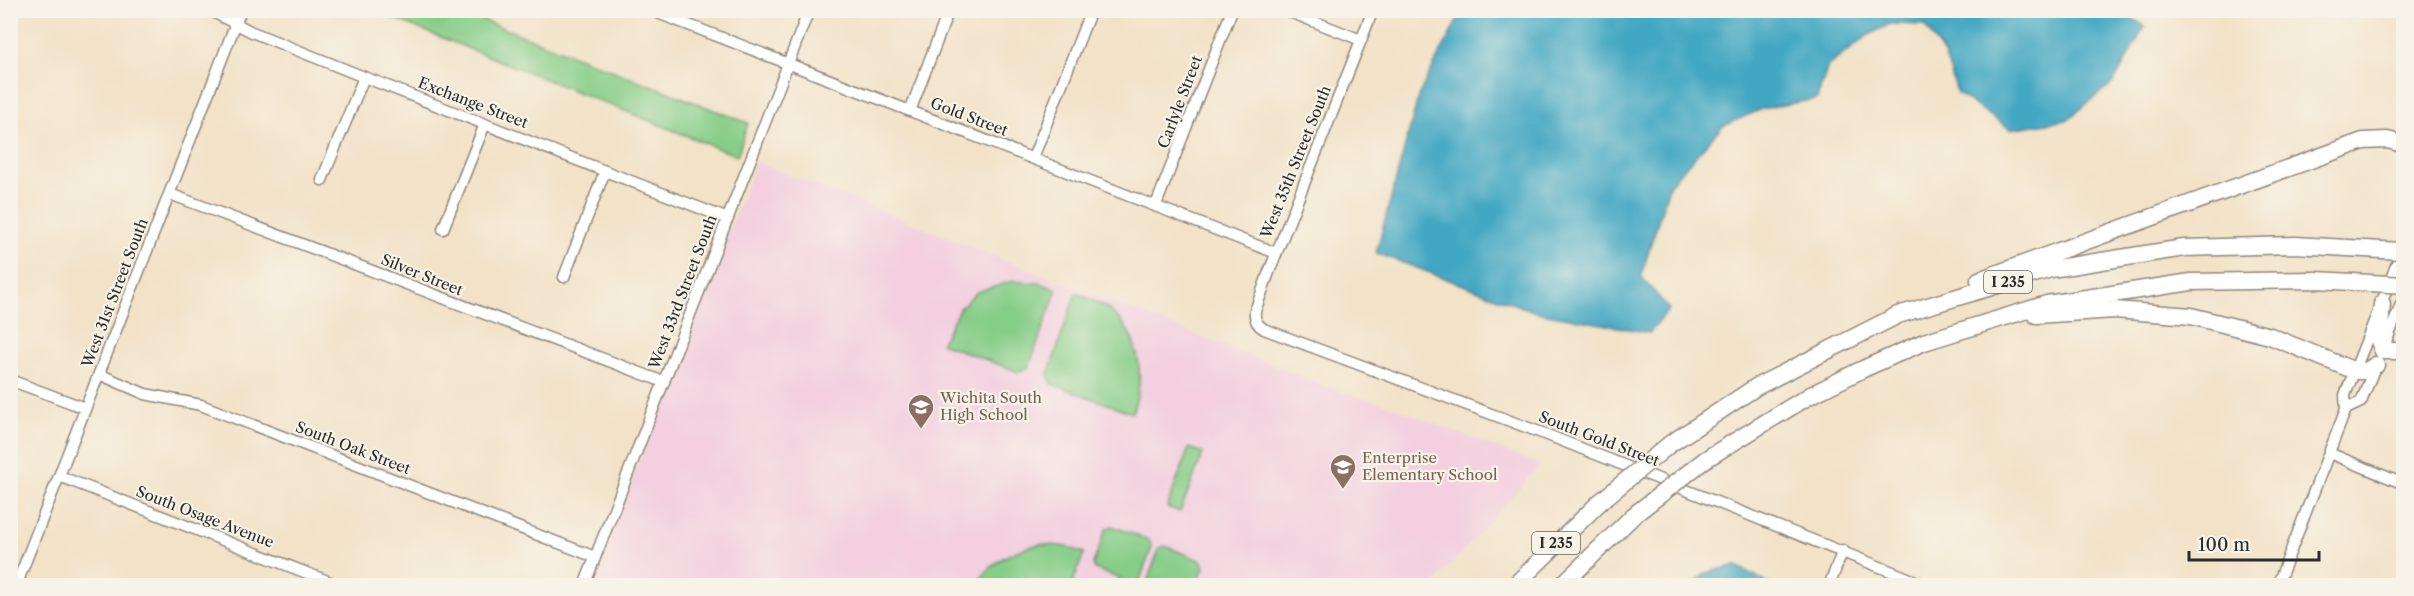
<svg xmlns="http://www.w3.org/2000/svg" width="2414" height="596" viewBox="0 0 2414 596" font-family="'Libre Caslon Text',serif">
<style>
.built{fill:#f3cfdf}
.green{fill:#86cd88;stroke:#587c5a;stroke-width:1.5}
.water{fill:#42a7c2;stroke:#366976;stroke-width:1.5}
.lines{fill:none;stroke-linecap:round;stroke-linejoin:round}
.minor-casing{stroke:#8e8679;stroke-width:13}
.highway-casing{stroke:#8e8679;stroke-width:19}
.minor{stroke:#fff;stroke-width:10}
.highway{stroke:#fff;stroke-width:16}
.highway-bridge-casing{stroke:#8e8679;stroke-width:19;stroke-linecap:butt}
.highway-bridge{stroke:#fff;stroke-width:16}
.labels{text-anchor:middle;stroke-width:4.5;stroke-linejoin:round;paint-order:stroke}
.shield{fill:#f7f3e8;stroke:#686764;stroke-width:1.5}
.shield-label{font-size:14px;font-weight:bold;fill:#2b2b2b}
.street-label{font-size:15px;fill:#2b2b2b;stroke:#f7f3e8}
.education-label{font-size:15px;fill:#785e54;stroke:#f7f3e8;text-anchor:start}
</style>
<rect width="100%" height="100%" fill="#f7f3e8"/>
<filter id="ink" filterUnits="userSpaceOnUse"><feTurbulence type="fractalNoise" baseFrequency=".0167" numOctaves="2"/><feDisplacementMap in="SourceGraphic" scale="12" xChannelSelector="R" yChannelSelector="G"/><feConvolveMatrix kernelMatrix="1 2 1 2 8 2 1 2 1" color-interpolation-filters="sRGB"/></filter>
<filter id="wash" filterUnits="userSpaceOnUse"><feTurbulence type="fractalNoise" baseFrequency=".008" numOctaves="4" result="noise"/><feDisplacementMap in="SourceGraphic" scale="24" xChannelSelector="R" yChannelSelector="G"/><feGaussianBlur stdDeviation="1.35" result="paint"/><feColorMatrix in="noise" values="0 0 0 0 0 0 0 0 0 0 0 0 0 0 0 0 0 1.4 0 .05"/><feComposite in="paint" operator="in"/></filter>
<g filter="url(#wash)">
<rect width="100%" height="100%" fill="#f2e2c7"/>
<path class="built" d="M756,162L1341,392L1383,403L1540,465L1433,585L591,586Z"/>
<g class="green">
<path d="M375,11H459L748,123L737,156Z"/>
<path d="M1013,281L1039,283L1057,289L1029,367L1019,372L941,343L960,308L977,292Z"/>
<path d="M1076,293C1085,297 1094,301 1102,305C1140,329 1147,374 1132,413L1052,384L1048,375Z"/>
<path d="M1189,448L1203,453L1180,512L1167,507Z"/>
<path d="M1112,526L1149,540L1152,547L1139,582L1133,584L1095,569L1093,564L1106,529Z"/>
<path d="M1040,544L1068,547L1084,553L1072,585H977C991,561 1013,550 1040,544Z"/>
<path d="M1165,546L1202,561L1204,567L1197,585H1146L1159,549Z"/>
</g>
<g class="water">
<path d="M2117,10L2145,26L2114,82L2067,120L2010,129L1958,94L1944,54L1924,25L1890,24L1869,35L1828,66L1817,99L1762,109L1723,126L1670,184L1641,276L1669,309L1650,333L1536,312L1376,253L1419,94L1462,11Z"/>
<path d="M1735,565L1772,585H1693L1706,573Z"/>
</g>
</g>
<g filter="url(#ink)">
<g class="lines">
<g class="minor-casing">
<g id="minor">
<path d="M209,10L252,32L364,77L728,219"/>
<path d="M650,10L1276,253"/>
<path d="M1285,10L1361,40"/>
<path d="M1373,10L1269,272L1255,311C1254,320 1257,325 1264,329L1550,436L1928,586"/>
<path d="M910,111L949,10"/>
<path d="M1033,158L1091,10"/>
<path d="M322,180L364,77"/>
<path d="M170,194L664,382"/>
<path d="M1156,205L1232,10"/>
<path d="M443,229L485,124"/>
<path d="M564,277L605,171"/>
<path d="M2383,350L2404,297"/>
<path d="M99,374L145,394L201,405L595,557"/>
<path d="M10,380L85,408"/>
<path d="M2346,409L2361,402L2376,364"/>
<path d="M2329,453L2404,484"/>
<path d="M59,476L340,586"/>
<path d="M16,586L241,10"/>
<path d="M584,586L809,10"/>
<path d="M1829,586L1843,550"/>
<path d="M2277,586L2346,409L2345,395L2403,248"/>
</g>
</g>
<g class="highway-casing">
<g id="highway">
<path d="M1979,280L2363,141L2387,140L2404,144"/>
<path d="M2382,304L2379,341L2383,351H2404"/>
<path d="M2036,315L2115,310L2191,316L2270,336L2355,371H2366L2376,365"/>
<path d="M1670,444L1756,387L1898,315L2051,269L2184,248L2295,245L2382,250"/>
<path d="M1706,459L1809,396L1863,369L1924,342L2047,304L2191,282L2316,280L2371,283"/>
<path d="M1514,586L1600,502"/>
<path d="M1561,586L1634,515"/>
</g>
</g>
<use href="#minor" class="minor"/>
<use href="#highway" class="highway"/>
<g class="highway-bridge-casing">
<g id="highway-bridge">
<path d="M2382,250L2404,251"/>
<path d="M2371,283L2404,285"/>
<path d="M1600,502L1670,444"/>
<path d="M1634,515L1706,459"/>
</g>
</g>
<use href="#highway-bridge" class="highway-bridge"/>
</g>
</g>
<defs>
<g id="school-pin" transform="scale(1.35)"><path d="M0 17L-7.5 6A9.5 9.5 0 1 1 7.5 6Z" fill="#8d6e63" stroke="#f7f3e8"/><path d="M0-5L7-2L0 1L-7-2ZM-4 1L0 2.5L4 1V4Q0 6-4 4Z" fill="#fff"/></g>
</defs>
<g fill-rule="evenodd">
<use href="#school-pin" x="921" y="407"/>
<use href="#school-pin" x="1343" y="467"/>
</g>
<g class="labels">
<g class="shield">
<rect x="1984" y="271" width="48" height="22" rx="4.5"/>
<rect x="1532" y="532" width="48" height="22" rx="4.5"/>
</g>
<g class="shield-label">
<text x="2008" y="287">I 235</text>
<text x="1556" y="548">I 235</text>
</g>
<g class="street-label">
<text transform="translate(1180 102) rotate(-69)" y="5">Carlyle Street</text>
<text transform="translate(473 103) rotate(21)" y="5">Exchange Street</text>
<text transform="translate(969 117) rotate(21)" y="5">Gold Street</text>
<text transform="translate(1296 162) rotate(-68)" y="5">West 35th Street South</text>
<text transform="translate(422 275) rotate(22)" y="5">Silver Street</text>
<text transform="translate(683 292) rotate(-69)" y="5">West 33rd Street South</text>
<text transform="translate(115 293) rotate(-69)" y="5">West 31st Street South</text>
<text transform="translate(1599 439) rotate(21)" y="5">South Gold Street</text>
<text transform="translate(353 448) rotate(21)" y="5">South Oak Street</text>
<text transform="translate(205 517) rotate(21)" y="5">South Osage Avenue</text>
</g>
<g class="education-label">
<text x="940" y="403">Wichita South<tspan x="940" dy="17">High School</tspan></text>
<text x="1362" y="463">Enterprise<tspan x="1362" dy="17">Elementary School</tspan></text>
</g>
</g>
<rect width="2414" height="596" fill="none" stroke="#f7f3e8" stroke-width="36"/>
<path d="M2189 551v9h130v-9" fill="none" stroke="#2b2b2b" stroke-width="3"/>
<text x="2198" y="551" font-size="18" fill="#2b2b2b" stroke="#f7f3e8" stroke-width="4.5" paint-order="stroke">100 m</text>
</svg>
